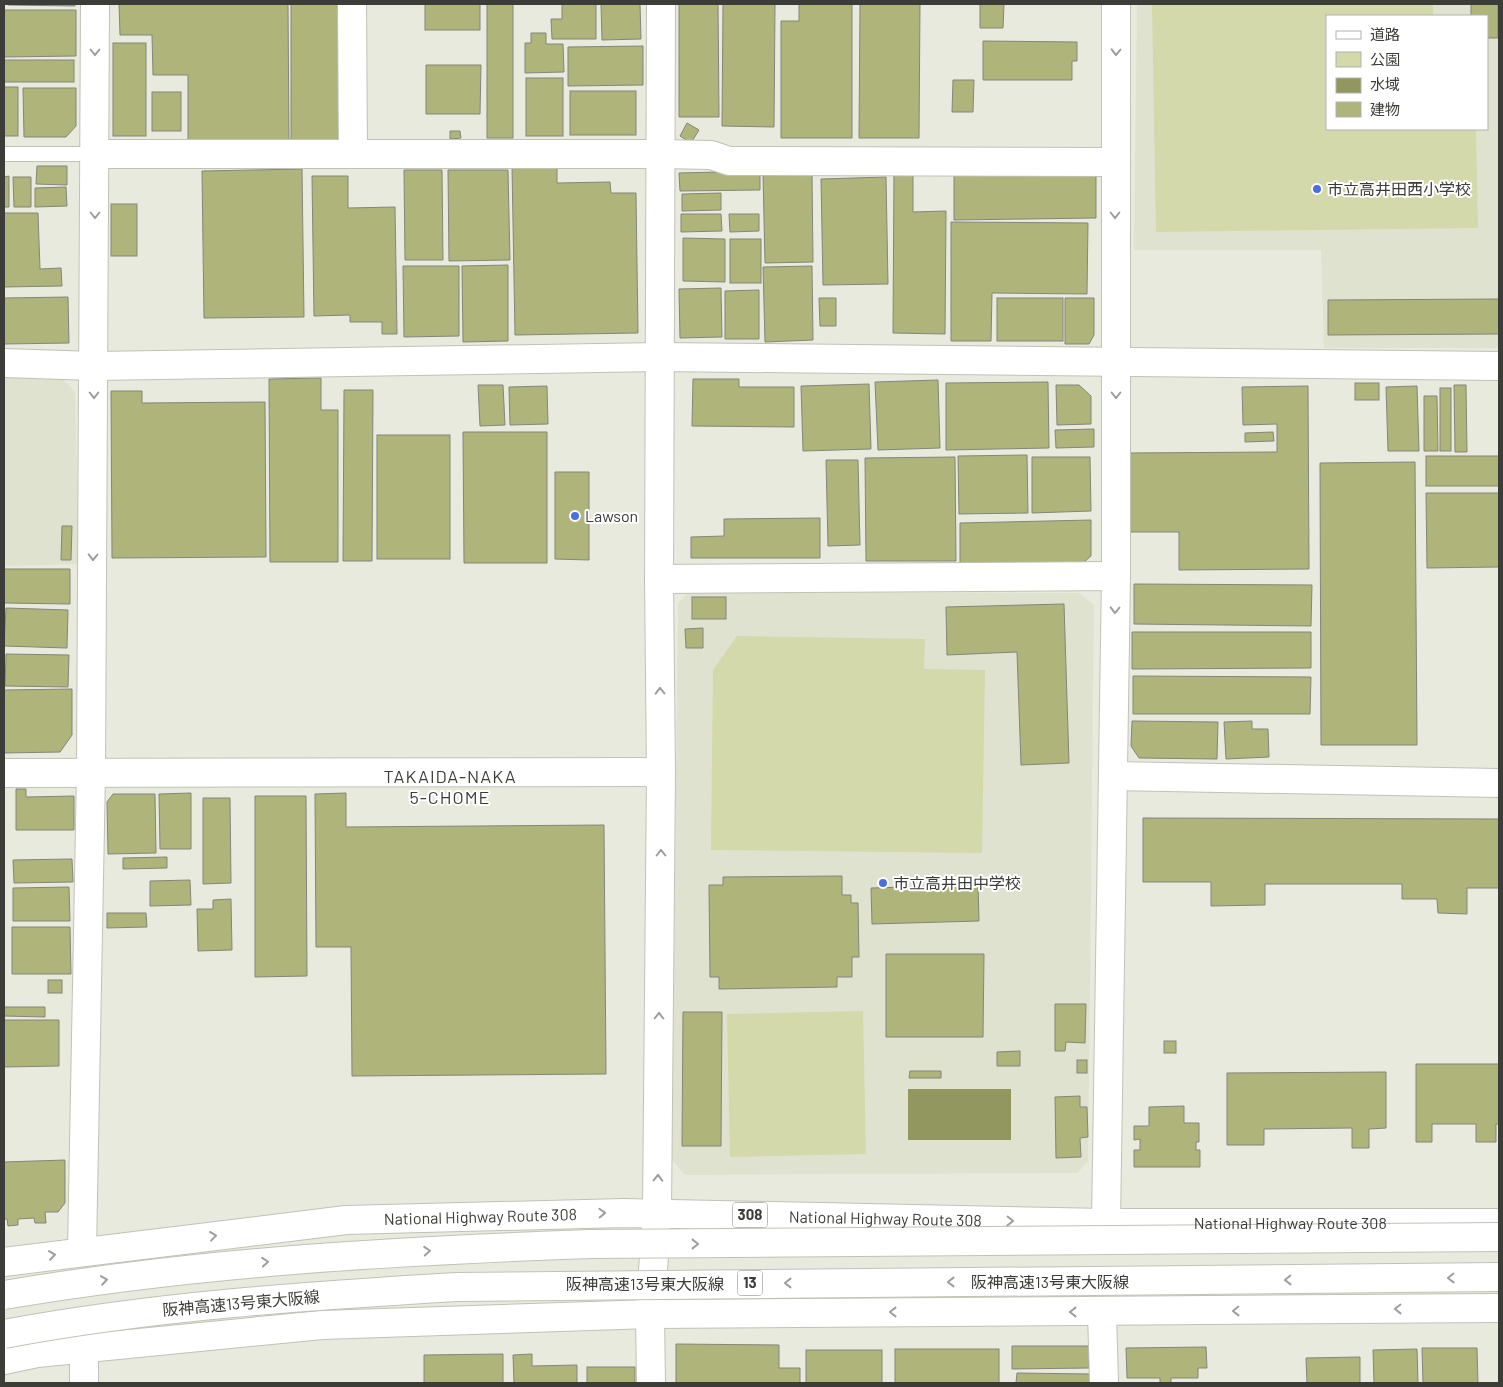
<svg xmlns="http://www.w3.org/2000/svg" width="1503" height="1387" viewBox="0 0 1503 1387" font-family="Barlow,'Noto Sans JP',sans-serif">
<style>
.built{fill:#dfe2ce;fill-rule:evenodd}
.green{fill:#d3d9ab}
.water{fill:#91975e}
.building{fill:#aeb47a;stroke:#84867b}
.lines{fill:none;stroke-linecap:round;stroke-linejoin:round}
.lane-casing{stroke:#c0c2b6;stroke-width:16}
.street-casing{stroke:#c0c2b6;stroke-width:30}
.highway-casing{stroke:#c0c2b6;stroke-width:30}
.lane{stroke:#fff;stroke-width:14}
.street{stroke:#fff;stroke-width:28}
.highway{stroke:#fff;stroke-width:28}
.highway-bridge-casing{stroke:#c0c2b6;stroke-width:30;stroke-linecap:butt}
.highway-bridge{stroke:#fff;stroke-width:28}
.oneway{stroke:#9e9e9c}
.poi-dot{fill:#4b6fe3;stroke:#fff;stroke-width:2}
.labels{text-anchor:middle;stroke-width:4;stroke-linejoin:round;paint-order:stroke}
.shield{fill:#fff;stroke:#767774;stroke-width:1}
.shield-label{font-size:15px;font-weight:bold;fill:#3c3d38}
.poi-label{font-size:16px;fill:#3c3d38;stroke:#fff;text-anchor:start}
.street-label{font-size:16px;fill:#3c3d38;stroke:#fff}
.neighbourhood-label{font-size:18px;letter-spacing:1px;fill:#3c3d38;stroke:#fff}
</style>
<rect width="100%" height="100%" fill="#e9eade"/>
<g class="built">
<path d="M1137,4H1499V348H1324L1321,250H1134ZM1327,16H1487V129H1327Z"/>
<path d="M58,374L75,392L79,564L4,566V375Z"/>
<path d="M689,592L1079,593L1094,605L1088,1162L1077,1173L685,1175L672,1160L678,604Z"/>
</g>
<g class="green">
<path d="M1152,4H1433V16H1327V129H1476L1478,228L1156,232Z"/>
<path d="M737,636L925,639L924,669L985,670L982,853L711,850L713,670Z"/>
<path d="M863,1011L866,1154L730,1157L727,1014Z"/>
</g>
<rect class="water" x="908" y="1089" width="103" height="51"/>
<g class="building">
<path d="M8,4H75V6L8,5Z"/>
<path d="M119,4H288L289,143L188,144V75H153L152,35H120Z"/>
<path d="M291,4H343L344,143H291Z"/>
<rect x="425" y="4" width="55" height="26"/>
<rect x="487" y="4" width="26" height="134"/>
<path d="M562,4H596V39H552L551,19H562Z"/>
<path d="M601,4H640L641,39L602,40Z"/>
<path d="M679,4H718L719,117H679Z"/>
<path d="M723,4H775L774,127L722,126Z"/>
<path d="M799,4H852V138H781V21H799Z"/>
<path d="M860,4H920L919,138H859Z"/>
<path d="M980,4H1004L1003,28H980Z"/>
<path d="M1471,4H1498V38H1487V16H1471Z"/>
<path d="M4,10H76V56L4,57Z"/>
<path d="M531,33H546V44H563L564,72L525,73V43H531Z"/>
<path d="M983,41L1077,42V61H1072V80H983Z"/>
<rect x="113" y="43" width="33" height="93"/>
<path d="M643,46V85L568,86V47Z"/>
<rect x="4" y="60" width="70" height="22"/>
<path d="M426,65H481L480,114H426Z"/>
<rect x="526" y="78" width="37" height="58"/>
<path d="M953,80H974L973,112H952Z"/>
<rect x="4" y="87" width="14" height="49"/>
<path d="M23,88H76V126L66,137H24Z"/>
<rect x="570" y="91" width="66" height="44"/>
<rect x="152" y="92" width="29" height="39"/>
<path d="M687,123L699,130L691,143L680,136Z"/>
<path d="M450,131H460L461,138L450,139Z"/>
<path d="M557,165V183L610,182L611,193H636L638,333L515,335L512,166Z"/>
<path d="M37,166H67V185L36,184Z"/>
<path d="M894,168H913V212L946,211L945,334L893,333Z"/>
<path d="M1096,168V218L954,220V169Z"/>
<path d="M302,169L304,317L204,318L202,171Z"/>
<path d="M404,170H442L443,260H405Z"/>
<path d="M448,170H508L510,260L449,261Z"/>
<path d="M760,171V190L680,191L679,173Z"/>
<path d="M812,173L813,262L765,263L763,174Z"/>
<path d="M9,176V207H4V177Z"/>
<path d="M312,176H348V208L395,207L397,334H382V322H350V315L314,316Z"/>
<path d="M13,177H31V207H14Z"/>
<path d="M886,177L888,284L823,285L821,179Z"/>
<path d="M66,187L67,206L35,207V188Z"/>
<path d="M721,193V210L682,211V194Z"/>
<rect x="111" y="204" width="26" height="52"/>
<path d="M4,213H38L40,269L61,268L62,286L4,287Z"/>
<path d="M681,214H721L722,231L681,232Z"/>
<path d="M729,214H759V231L730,232Z"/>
<path d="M951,222L1088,223L1087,294L992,293L991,341H951Z"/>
<path d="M683,238L725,239V282L683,281Z"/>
<rect x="730" y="239" width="31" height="44"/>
<path d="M508,265V341L463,342L462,266Z"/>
<path d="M403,266H459V336L404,337Z"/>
<path d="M812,266L813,340L765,342L763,267Z"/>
<path d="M721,288L722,337L680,338L679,289Z"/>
<path d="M759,290V339H725V291Z"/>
<path d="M68,297L69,343L4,344V298Z"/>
<path d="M819,298H836V326H820Z"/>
<rect x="997" y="298" width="66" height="43"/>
<path d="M1065,298H1094V335L1089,344H1065Z"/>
<path d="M1499,299V334L1328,335V300Z"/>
<path d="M321,378V410H338V562H270L269,379Z"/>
<path d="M693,379H739V387H794V427L692,426Z"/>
<path d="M938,380L940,448L878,450L875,382Z"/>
<path d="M1048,382L1049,448L946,450V383Z"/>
<rect x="1355" y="383" width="24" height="17"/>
<path d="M869,384L871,449L803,451L801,386Z"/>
<path d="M478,385H503L505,425L480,426Z"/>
<path d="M1056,385H1079L1091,396V424L1057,425Z"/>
<path d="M1454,385H1466L1467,452H1455Z"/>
<path d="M547,386L548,424L510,425L509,387Z"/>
<path d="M1308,386L1309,569L1179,570V532H1128L1127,453L1277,452V424L1243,425L1242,387Z"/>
<path d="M1417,386L1419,451H1388L1386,387Z"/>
<rect x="1440" y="388" width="11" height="63"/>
<path d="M344,390H373L372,561H343Z"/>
<path d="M111,391H142V403L265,402L266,557L112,558Z"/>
<path d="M1424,396H1437L1438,451H1424Z"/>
<path d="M1094,429V447L1056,448L1055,430Z"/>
<path d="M463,432H547V563H464Z"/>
<path d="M1273,432L1274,441L1245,442V433Z"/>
<rect x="377" y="435" width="73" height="124"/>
<path d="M1027,455L1028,513L959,514L958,456Z"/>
<rect x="1426" y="456" width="73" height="30"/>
<path d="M955,457L956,561H866L865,458Z"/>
<path d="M1032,457H1090L1091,511L1032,513Z"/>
<path d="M826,460H858L860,545L828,546Z"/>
<path d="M1415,462L1417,745H1321L1320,463Z"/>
<path d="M555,472H589V560L555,559Z"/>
<path d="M1426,493H1499V567L1427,568Z"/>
<path d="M820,518V558H691V537L724,536V519Z"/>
<path d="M1091,520V556L1083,563L960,565V523Z"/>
<path d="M62,526H72L71,560H61Z"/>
<path d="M4,569H70V604L4,603Z"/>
<path d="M1134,584L1312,585L1311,626L1134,624Z"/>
<rect x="692" y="597" width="34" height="22"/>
<path d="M1064,604L1069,763L1021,765L1017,652L947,655L946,607Z"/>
<path d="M6,608L68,610L67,648L4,646Z"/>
<path d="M703,628V648H686L685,629Z"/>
<path d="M1132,632H1311V668L1132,669Z"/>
<path d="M6,654L69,655L68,687L5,686Z"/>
<path d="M1133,676L1311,677L1310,714H1133Z"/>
<path d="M72,689V735L60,752L4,753V690Z"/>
<path d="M1132,721L1218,722L1217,759L1139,758L1131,746Z"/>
<path d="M1252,721V729H1268L1269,757L1226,759L1224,722Z"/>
<path d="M16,789H26V797L74,796V830H16Z"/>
<path d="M191,793V849H160L159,794Z"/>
<path d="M346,793V827L604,825L606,1074L352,1076L351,947H316L315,794Z"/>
<path d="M113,794H155L156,853L108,854L107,802Z"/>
<path d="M255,796H306L307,976L255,977Z"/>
<path d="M203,798H230L231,883L203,884Z"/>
<path d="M1143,818L1499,819V888H1467V914L1438,913L1437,899H1402V884H1265V905L1211,906V882H1143Z"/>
<path d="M167,857V868L123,869V858Z"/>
<path d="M72,859L73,882L14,883L13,860Z"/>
<path d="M842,876V895H851V903H858L859,957H852V977H837V987L719,989V977H710L709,885H723V877Z"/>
<path d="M190,880L191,905L150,906V881Z"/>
<path d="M978,885L979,921L872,924L871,888Z"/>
<path d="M69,887L70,921H13V888Z"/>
<path d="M231,899L232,950L198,951L197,909H213V900Z"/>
<path d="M107,913H146L147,927L107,928Z"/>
<path d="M12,927H70L71,974H12Z"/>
<path d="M886,954H984L983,1037H886Z"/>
<rect x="48" y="980" width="14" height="13"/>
<path d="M1055,1004H1086L1085,1043L1066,1042L1065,1051H1055Z"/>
<path d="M4,1007H45V1017L4,1016Z"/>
<path d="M683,1012H722L721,1146H682Z"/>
<path d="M4,1020H59V1066L4,1067Z"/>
<rect x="1164" y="1041" width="12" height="12"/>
<path d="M1020,1051V1066H997V1052Z"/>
<rect x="1077" y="1060" width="10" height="13"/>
<path d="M1416,1064H1499V1124H1496V1142H1476V1124H1432V1142H1416Z"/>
<path d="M910,1071H941V1078H909Z"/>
<path d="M1386,1072V1128L1369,1129V1148H1352V1128L1264,1129V1145H1227V1073Z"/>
<path d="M1080,1096V1107H1087L1088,1137L1080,1138L1081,1157L1056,1158L1055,1097Z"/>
<path d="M1184,1106V1123H1199V1142H1196V1150H1200V1167H1134V1150H1140V1139L1134,1140V1126H1149V1107Z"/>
<path d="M65,1160V1203L58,1212H45L46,1223H35L34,1218L18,1219V1225L8,1226L7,1219H4V1162Z"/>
<path d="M676,1344L779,1345V1368H800V1383H676Z"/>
<path d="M1012,1346H1089V1368L1012,1369Z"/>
<path d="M1206,1347L1207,1368H1198V1378H1171V1383H1160V1378H1127L1126,1348Z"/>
<path d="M1422,1348H1477L1478,1383H1423Z"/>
<rect x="895" y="1349" width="104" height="34"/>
<path d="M1417,1349L1418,1383H1374L1373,1350Z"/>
<rect x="806" y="1350" width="76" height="33"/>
<path d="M503,1354V1383H424V1355Z"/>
<path d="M532,1354V1366L577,1365V1383H514L513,1355Z"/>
<path d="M1360,1357V1383H1307L1306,1358Z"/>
<rect x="587" y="1367" width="48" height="16"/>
<path d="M1017,1373L1091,1374V1383H1016Z"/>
</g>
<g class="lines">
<g class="lane-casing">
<path id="lane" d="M4,154H95"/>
</g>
<g class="street-casing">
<g id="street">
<path d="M352,4L353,154"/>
<path d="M95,154H660L711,155L729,161L1114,162"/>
<path d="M4,363L94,366L659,357L1499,366"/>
<path d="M659,579L1116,576"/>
<path d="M4,773L661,772"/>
<path d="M1113,776L1499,783"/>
<path d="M1106,1223L1116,576V4"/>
<path d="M82,1251L91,772L95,4"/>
<path d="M1102,1312L1104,1383"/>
<path d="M84,1383V1348"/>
<path d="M651,1383L650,1314L657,1212L661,772L659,579L661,4"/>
</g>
</g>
<g class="highway-casing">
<g id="highway">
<path id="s1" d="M4,1262L346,1220L623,1213L1106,1223H1499"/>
<path d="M4,1360L37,1353L322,1325L650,1314L1499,1308"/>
</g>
</g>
<use href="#lane" class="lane"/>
<use href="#street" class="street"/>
<use href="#highway" class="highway"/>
<g class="highway-bridge-casing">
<g id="highway-bridge">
<path d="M4,1295C198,1262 394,1251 591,1244L1499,1237"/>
<path d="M4,1334C154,1306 305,1296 457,1287L1499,1277"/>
</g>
</g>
<use href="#highway-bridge" class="highway-bridge"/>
</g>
<defs><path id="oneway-chevron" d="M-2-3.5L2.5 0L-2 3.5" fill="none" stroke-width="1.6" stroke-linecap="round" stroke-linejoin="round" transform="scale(1.25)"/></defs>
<g class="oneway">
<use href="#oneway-chevron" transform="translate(95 52) rotate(90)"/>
<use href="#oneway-chevron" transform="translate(1116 52) rotate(91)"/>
<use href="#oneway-chevron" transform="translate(95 215) rotate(90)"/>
<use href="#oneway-chevron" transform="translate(1115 215) rotate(90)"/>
<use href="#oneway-chevron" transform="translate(94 395) rotate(90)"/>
<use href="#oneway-chevron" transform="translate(1116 395) rotate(90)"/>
<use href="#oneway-chevron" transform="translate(93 557) rotate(91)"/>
<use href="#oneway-chevron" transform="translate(1115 610) rotate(91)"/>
<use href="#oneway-chevron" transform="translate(660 691) rotate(-91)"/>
<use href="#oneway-chevron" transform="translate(661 853) rotate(-90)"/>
<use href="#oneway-chevron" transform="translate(659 1016) rotate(-90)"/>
<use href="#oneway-chevron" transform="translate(658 1178) rotate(-89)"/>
<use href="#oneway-chevron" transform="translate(602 1213) rotate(-2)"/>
<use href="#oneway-chevron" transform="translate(1010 1221) rotate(1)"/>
<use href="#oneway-chevron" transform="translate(213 1236) rotate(-7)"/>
<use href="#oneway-chevron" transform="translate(695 1244)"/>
<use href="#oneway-chevron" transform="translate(427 1251) rotate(-4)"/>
<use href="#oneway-chevron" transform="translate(52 1255) rotate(-8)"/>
<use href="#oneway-chevron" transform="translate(265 1262) rotate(-5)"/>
<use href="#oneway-chevron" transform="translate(1451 1278) rotate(179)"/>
<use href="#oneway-chevron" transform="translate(104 1280) rotate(-8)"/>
<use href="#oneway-chevron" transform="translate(1288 1280) rotate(179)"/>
<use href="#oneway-chevron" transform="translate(951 1282) rotate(180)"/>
<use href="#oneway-chevron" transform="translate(788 1283) rotate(180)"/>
<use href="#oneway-chevron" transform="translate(1398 1309) rotate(179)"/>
<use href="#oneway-chevron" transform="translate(1236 1311) rotate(179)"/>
<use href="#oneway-chevron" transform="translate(893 1312) rotate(180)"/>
<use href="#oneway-chevron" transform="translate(1073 1312) rotate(180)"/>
</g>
<g class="poi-dot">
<circle cx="1317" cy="189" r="5"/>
<circle cx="575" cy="516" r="5"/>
<circle cx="883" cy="883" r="5"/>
</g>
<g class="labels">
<g class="shield">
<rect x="732.5" y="1202.5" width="35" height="25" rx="4"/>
<rect x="737.5" y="1270.5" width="25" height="25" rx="4"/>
</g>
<g class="shield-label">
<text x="750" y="1220">308</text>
<text x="750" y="1288">13</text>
</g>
<g class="poi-label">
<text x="1327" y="195">市立高井田西小学校</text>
<text x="585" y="522">Lawson</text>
<text x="893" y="889">市立高井田中学校</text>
</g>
<g class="street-label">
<text dy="6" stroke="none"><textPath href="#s1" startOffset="479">National Highway Route 308</textPath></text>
<text dy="6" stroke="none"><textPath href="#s1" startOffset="884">National Highway Route 308</textPath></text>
<text dy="6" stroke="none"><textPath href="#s1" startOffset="1289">National Highway Route 308</textPath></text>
<text x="1050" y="1288">阪神高速13号東大阪線</text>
<text x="645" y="1290">阪神高速13号東大阪線</text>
<text transform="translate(241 1303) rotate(-5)" y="6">阪神高速13号東大阪線</text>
</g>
<g class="neighbourhood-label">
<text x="450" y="783">TAKAIDA-NAKA<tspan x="450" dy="21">5-CHOME</tspan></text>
</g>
</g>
<rect width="1503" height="1387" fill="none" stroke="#3c3d38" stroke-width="10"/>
<rect x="1326" y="15" width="162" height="115" fill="#ffffff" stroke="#b1b1af"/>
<rect x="1336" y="31" width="25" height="8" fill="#ffffff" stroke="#b1b1af"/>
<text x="1370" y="40" font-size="15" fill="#3c3d38">道路</text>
<rect x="1336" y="52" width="25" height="15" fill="#d3d9ab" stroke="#b1b1af"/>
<text x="1370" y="65" font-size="15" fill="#3c3d38">公園</text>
<rect x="1336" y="78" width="25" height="15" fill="#91975e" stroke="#b1b1af"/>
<text x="1370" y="90" font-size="15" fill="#3c3d38">水域</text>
<rect x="1336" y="102" width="25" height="15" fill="#aeb47a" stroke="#b1b1af"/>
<text x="1370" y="115" font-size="15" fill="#3c3d38">建物</text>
</svg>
